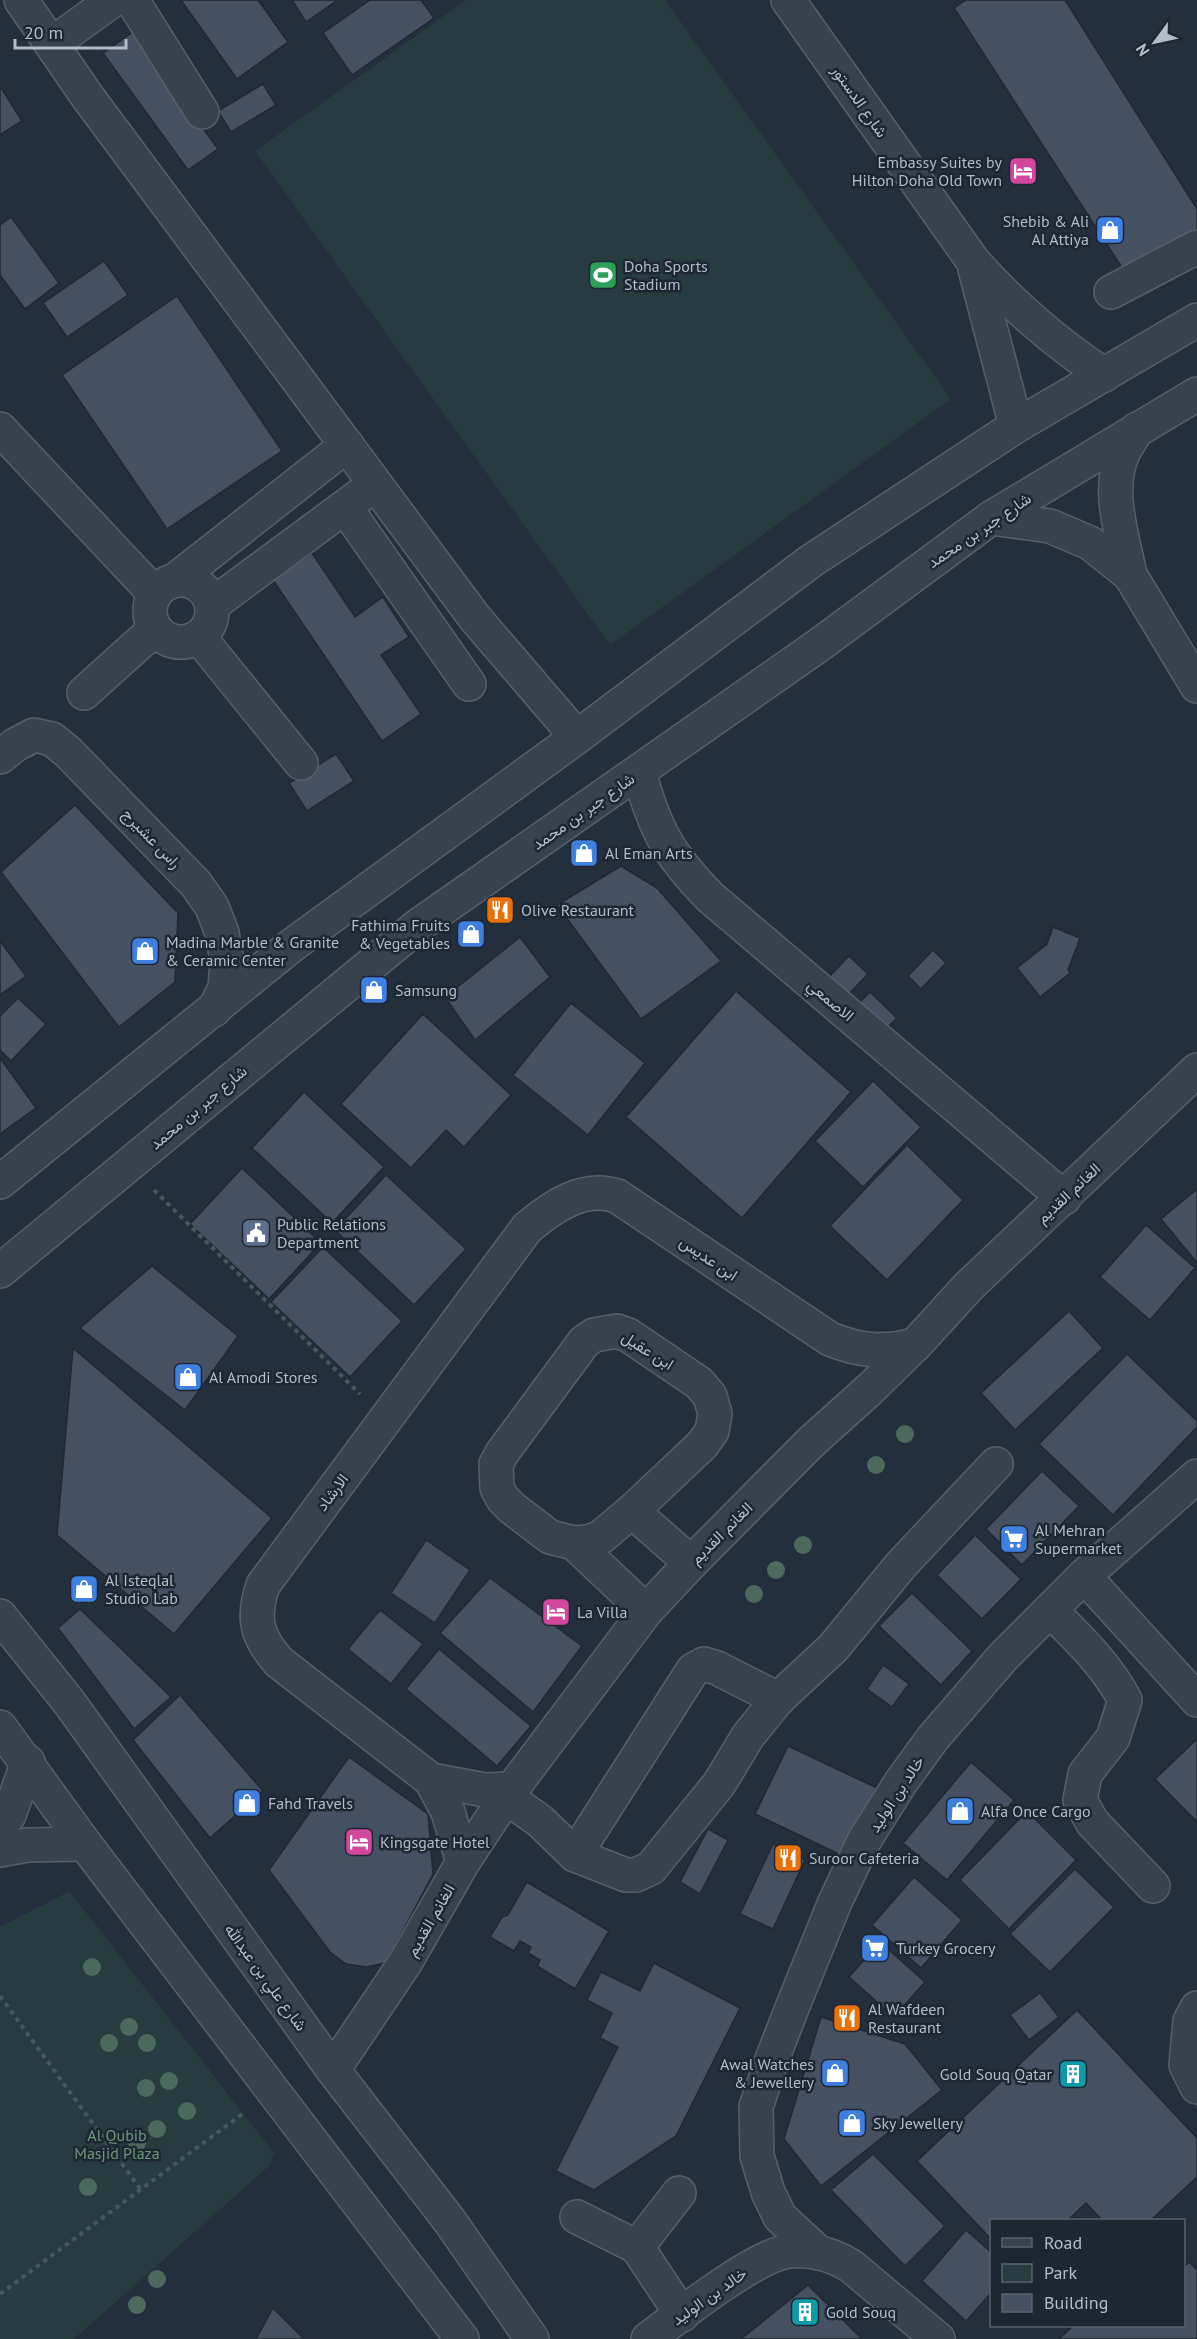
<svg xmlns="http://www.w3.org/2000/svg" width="1197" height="2339" viewBox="0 0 1197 2339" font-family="'PT Sans',Vazirmatn,sans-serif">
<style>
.green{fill:#263c3f}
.building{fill:#455162;stroke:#1f2835;stroke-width:1.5}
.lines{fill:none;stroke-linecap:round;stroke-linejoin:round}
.minor-casing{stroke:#565f6c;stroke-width:36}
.path{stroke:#44595c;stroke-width:4;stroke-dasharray:4.5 4.5;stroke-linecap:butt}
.minor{stroke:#38414e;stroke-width:33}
.tree{fill:#4b6a5d}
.labels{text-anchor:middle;stroke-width:5;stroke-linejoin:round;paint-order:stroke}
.street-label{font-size:16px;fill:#b4bcc9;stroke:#1d2633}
.poi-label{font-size:16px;fill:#b4bcc9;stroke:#1d2633;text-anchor:start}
.park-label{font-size:16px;fill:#6b9a76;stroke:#1d2633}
</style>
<rect width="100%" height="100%" fill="#242f3e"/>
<g class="green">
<path d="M466,0H665L951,399L610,645L255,151Z"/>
<path d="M68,1892L71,1893L274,2153L269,2166L74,2339H0V1927Z"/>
</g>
<g class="building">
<path d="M181,0H258L288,42L237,79Z"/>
<path d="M292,0H338L306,22Z"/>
<path d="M370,0H421L434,18L352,75L323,33Z"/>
<path d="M966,0H1065L1197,209V240L1130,280L954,8Z"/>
<path d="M133,32L218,149L188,170L103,53Z"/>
<path d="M263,84L276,105L231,132L218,111Z"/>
<path d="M0,86L22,121L0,135Z"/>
<path d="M11,217L59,283L25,309L0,275V225Z"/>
<path d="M104,261L128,295L67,337L43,303Z"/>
<path d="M177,296L282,451L167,529L62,375Z"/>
<path d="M312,553L355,617L383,597L409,637L381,655L421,714L382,741L273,580Z"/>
<path d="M336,754L354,781L307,811L289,783Z"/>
<path d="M75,805L178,913L175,982L119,1027L1,872Z"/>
<path d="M621,866L657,888L721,961L641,1019L557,905Z"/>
<path d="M1053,927L1080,938L1068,970L1070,973L1040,997L1017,968L1047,944Z"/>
<path d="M520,937L550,977L475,1040L445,997Z"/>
<path d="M0,941L26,976L0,995Z"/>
<path d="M933,950L946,963L921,989L908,976Z"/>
<path d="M849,956L868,974L843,1000L824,982Z"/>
<path d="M736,991L851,1092L742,1218L626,1117Z"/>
<path d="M870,992L897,1018L885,1030L858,1004Z"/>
<path d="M18,998L46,1024L11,1061L0,1050V1016Z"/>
<path d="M571,1003L645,1063L588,1135L513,1075Z"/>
<path d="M423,1014L511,1095L464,1147L446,1130L411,1168L341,1104Z"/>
<path d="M0,1058L36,1108L0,1134Z"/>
<path d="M873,1081L921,1127L863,1187L815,1141Z"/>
<path d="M304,1092L384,1167L332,1223L252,1148Z"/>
<path d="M907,1145L963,1200L887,1280L830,1226Z"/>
<path d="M242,1168L321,1243L269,1299L190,1224Z"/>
<path d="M386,1175L466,1249L414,1305L335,1230Z"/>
<path d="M1197,1189V1263L1161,1219Z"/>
<path d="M1146,1225L1195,1268L1150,1320L1100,1277Z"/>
<path d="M323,1247L402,1321L350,1377L271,1302Z"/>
<path d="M152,1266L238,1336L185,1410L80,1328Z"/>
<path d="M1069,1311L1103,1348L1015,1430L981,1393Z"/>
<path d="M73,1348L272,1518L174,1634L57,1535Z"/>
<path d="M1127,1354L1197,1421V1427L1113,1515L1039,1444Z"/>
<path d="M1042,1471L1079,1506L1022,1565L986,1529Z"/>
<path d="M975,1535L1021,1579L982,1619L937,1575Z"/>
<path d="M426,1540L470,1570L435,1623L391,1593Z"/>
<path d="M490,1578L582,1646L533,1712L440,1633Z"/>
<path d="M912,1593L972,1651L941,1685L879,1626Z"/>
<path d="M80,1609L171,1697L134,1729L58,1628Z"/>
<path d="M380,1610L423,1644L391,1684L348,1649Z"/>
<path d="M439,1649L531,1726L497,1766L406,1689Z"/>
<path d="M883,1665L909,1684L892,1707L867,1689Z"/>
<path d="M180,1695L263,1791L210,1838L133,1740Z"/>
<path d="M1197,1739V1822L1155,1779Z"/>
<path d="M788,1746L877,1788L845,1857L755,1814Z"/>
<path d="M349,1757L428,1814L433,1874L386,1963L366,1967L346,1964L330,1952L269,1870Z"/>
<path d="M971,1762L1014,1800L947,1880L903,1843Z"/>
<path d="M1027,1811L1076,1860L1009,1929L960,1880Z"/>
<path d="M708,1829L728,1840L700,1894L680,1882Z"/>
<path d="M773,1844L805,1860L773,1929L740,1914Z"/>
<path d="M1075,1869L1114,1907L1050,1972L1010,1934Z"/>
<path d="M914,1877L962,1920L921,1968L872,1925Z"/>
<path d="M527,1882L609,1931L575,1989L537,1966L540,1960L528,1953L531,1947L520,1941L514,1951L490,1937L502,1917L508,1915Z"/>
<path d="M880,1942L925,1982L894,2017L849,1977Z"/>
<path d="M654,1963L740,2008L676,2136L594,2190L556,2171L618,2047L600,2038L612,2013L587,2000L601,1972L640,1991Z"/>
<path d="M1040,1993L1059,2017L1029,2040L1010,2015Z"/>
<path d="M1077,2010L1197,2138V2177L1151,2220H1102L1086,2203L1068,2220H992V2240L917,2161Z"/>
<path d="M821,2017L905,2044L942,2090L821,2186L784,2139Z"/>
<path d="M873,2154L945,2226L905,2266L831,2190Z"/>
<path d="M966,2230L992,2253V2292L966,2321L922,2281Z"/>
<path d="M1189,2262L1197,2270V2339H1059L1073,2326H1184V2267Z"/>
<path d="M808,2285L862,2339H741Z"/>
<path d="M273,2308L304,2339H256Z"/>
</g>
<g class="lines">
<g class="minor-casing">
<g id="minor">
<path d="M21,0L87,96L475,618L577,737"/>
<path d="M132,0L202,112"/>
<path d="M788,0L973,261C1014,307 1054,341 1104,375"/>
<path d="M52,44L113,0"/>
<path d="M975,269L1016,426"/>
<path d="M1111,292L1197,247"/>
<path d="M0,429L155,594"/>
<path d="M345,507L469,684"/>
<path d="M991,518L1050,526L1090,543L1130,575L1197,686"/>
<path d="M1130,575C1123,538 1106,490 1123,453C1127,445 1133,437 1137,429"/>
<circle cx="181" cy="611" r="31"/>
<path d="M174,581L347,445"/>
<path d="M212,605L362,494"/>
<path d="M199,637L301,763"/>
<path d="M84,693L155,629"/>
<path d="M0,757L15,745L34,735L52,739L68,752L196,884L212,907L222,933L227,960L225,988L214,1010"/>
<path d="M639,772C655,830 668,854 710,897L1064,1198"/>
<path d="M0,1182L291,946L577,737L811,561L1016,426L1197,320"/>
<path d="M0,1271L419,925L819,645L991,518L1197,394"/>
<path d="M617,1331L628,1335L699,1383L710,1396L715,1414L712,1431L702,1445L632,1511L601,1537L588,1542L574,1543L550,1537L512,1508L503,1499L497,1488L496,1464L502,1453L584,1342L594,1335Z"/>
<path d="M632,1511L691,1563"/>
<path d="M574,1543L646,1611"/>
<path d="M1084,1576L1197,1700"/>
<path d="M1050,1610C1078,1638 1106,1664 1125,1700L1113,1738L1085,1774L1080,1800L1092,1822L1153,1886"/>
<path d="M0,1616L69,1702L333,2070L449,2220L532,2339"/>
<path d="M0,1727L85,1844L462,2339"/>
<path d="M431,1780L485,1790L512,1789"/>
<path d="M506,1797L540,1821L575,1855L626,1875H636L651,1868L719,1784L748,1736L778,1699L833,1648L901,1565L996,1464"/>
<path d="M0,1827L9,1815L28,1762"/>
<path d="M0,1850L27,1845L85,1844"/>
<path d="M575,1855L693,1670L704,1664L717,1668L778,1699"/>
<path d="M463,1862L448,1812L431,1780L279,1662C256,1636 252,1618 263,1585L527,1228C552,1207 583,1185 617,1196L830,1339C859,1351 884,1353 915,1345"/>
<path d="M1197,2008L1190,2021L1186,2065L1197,2087"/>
<path d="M333,2070L405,1963L463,1862L506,1797L646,1611L691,1563L810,1443L870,1389L915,1345L969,1286L1197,1070"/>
<path d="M577,2217L637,2247L682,2315"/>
<path d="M637,2247L679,2193"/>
<path d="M819,2253L780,2217L768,2192L757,2156L756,2107L771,2062L792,2008L835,1902L864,1841L901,1782L933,1738L1003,1657L1084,1576L1197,1476"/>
<path d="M648,2339C679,2316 754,2256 789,2251C811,2249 833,2255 851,2266L938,2339"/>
</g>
</g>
<g class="path">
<path d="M154,1190L360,1394"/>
<path d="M0,1996L141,2190"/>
<path d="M0,2294L245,2112"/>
</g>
<use href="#minor" class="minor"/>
</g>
<g class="tree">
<circle cx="905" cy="1434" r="9"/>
<circle cx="876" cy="1465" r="9"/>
<circle cx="803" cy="1545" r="9"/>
<circle cx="776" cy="1570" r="9"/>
<circle cx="754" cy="1594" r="9"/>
<circle cx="92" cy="1967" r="9"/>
<circle cx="129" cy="2027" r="9"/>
<circle cx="109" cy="2043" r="9"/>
<circle cx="147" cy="2043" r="9"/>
<circle cx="169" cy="2081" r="9"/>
<circle cx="146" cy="2088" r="9"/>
<circle cx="187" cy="2111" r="9"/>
<circle cx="157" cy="2129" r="9"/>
<circle cx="137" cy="2143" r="9"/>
<circle cx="88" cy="2187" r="9"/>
<circle cx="157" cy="2279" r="9"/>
<circle cx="137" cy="2305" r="9"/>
</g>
<defs>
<g id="hotel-square" transform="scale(1.5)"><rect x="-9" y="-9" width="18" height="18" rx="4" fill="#d1479c" stroke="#1d2633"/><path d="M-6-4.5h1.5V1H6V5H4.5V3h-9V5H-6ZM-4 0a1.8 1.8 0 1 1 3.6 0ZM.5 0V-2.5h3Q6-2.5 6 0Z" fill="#fff"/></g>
<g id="shop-square" transform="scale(1.5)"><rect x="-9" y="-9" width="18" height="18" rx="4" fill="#3f7fe0" stroke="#1d2633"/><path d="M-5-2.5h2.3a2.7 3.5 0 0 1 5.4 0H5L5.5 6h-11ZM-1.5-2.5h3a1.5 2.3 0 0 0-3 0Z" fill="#fff"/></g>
<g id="stadium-square" transform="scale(1.5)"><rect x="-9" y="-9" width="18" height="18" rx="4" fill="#2e9e5b" stroke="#1d2633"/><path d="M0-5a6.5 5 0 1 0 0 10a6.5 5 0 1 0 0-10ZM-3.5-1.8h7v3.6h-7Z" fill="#fff"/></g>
<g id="restaurant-square" transform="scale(1.5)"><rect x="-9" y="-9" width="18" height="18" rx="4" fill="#e8710a" stroke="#1d2633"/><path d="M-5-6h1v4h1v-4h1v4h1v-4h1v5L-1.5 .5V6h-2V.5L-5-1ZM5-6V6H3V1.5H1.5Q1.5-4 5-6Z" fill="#fff"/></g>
<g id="civic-square" transform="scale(1.5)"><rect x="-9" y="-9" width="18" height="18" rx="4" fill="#5c6f8a" stroke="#1d2633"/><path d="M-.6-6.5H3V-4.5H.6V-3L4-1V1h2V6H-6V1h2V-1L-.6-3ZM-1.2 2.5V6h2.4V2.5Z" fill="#fff"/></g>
<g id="supermarket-square" transform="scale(1.5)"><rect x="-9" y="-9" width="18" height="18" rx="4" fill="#3f7fe0" stroke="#1d2633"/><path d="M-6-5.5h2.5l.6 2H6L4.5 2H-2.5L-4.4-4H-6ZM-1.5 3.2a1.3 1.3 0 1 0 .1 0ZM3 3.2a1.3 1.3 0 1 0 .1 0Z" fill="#fff"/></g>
<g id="building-square" transform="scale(1.5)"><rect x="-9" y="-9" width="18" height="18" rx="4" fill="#0f9aa8" stroke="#1d2633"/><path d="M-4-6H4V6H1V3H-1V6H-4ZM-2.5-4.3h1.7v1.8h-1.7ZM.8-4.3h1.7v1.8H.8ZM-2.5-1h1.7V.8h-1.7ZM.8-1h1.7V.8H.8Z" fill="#fff"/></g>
</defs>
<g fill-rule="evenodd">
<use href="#hotel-square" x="1023" y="171"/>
<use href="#shop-square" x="1110" y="230"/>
<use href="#stadium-square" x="603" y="275"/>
<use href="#shop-square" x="584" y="853"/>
<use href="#restaurant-square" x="500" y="910"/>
<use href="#shop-square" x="471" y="934"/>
<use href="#shop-square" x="145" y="951"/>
<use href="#shop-square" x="374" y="990"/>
<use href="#civic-square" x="256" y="1233"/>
<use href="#shop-square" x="188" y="1377"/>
<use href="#supermarket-square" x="1014" y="1539"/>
<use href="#shop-square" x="84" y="1589"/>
<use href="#hotel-square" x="556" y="1612"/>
<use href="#shop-square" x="247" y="1803"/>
<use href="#shop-square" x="960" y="1811"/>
<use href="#hotel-square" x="359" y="1842"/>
<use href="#restaurant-square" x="788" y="1858"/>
<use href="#supermarket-square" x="875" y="1948"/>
<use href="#restaurant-square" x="847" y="2018"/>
<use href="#shop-square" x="835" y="2073"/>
<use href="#building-square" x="1073" y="2074"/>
<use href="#shop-square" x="852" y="2123"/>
<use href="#building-square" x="805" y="2312"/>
</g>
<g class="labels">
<g class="street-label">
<text transform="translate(860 101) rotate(55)" y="6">شارع الدستور</text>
<text transform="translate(979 530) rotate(-34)" y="6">شارع جبر بن محمد</text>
<text transform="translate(583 811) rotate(-35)" y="6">شارع جبر بن محمد</text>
<text transform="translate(152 838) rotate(46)" y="6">راس عشيرج</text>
<text transform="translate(831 1000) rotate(40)" y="6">الاصمعي</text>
<text transform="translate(198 1107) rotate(-40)" y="6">شارع جبر بن محمد</text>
<text transform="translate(1068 1193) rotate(-43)" y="6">الغانم القديم</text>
<text transform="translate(709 1258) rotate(34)" y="6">ابن عديس</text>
<text transform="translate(648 1350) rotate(32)" y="6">ابن عقيل</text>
<text transform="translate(332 1492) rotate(-53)" y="6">الارشاد</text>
<text transform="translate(721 1533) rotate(-45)" y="6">الغانم القديم</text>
<text transform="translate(896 1794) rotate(-57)" y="6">خالد بن الوليد</text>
<text transform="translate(430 1920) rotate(-60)" y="6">الغانم القديم</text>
<text transform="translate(266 1977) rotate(54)" y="6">شارع علي بن عبدالله</text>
<text transform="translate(709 2296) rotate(-35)" y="6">خالد بن الوليد</text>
</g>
<g class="poi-label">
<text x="1002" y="168" text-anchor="end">Embassy Suites by<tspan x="1002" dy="18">Hilton Doha Old Town</tspan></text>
<text x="1089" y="227" text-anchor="end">Shebib &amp; Ali<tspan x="1089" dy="18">Al Attiya</tspan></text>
<text x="624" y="272">Doha Sports<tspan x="624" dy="18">Stadium</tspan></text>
<text x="605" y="859">Al Eman Arts</text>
<text x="521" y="916">Olive Restaurant</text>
<text x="450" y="931" text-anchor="end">Fathima Fruits<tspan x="450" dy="18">&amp; Vegetables</tspan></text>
<text x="166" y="948">Madina Marble &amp; Granite<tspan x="166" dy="18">&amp; Ceramic Center</tspan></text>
<text x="395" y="996">Samsung</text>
<text x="277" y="1230">Public Relations<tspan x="277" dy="18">Department</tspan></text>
<text x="209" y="1383">Al Amodi Stores</text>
<text x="1035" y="1536">Al Mehran<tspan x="1035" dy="18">Supermarket</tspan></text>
<text x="105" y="1586">Al Isteqlal<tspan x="105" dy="18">Studio Lab</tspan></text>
<text x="577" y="1618">La Villa</text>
<text x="268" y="1809">Fahd Travels</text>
<text x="981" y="1817">Alfa Once Cargo</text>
<text x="380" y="1848">Kingsgate Hotel</text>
<text x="809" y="1864">Suroor Cafeteria</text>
<text x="896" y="1954">Turkey Grocery</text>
<text x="868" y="2015">Al Wafdeen<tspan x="868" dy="18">Restaurant</tspan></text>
<text x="814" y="2070" text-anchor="end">Awal Watches<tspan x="814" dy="18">&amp; Jewellery</tspan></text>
<text x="1052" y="2080" text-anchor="end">Gold Souq Qatar</text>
<text x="873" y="2129">Sky Jewellery</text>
<text x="826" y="2318">Gold Souq</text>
</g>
<g class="park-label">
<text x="117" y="2141">Al Qubib<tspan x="117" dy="18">Masjid Plaza</tspan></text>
</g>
</g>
<rect x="990" y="2219" width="195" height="108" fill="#1d2633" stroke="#59626f" stroke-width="1.5"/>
<rect x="1002" y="2238" width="30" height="9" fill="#38414e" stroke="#59626f" stroke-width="1.5"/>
<text x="1044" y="2249" font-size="18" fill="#b4bcc9">Road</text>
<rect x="1002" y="2264" width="30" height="18" fill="#263c3f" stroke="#59626f" stroke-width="1.5"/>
<text x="1044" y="2279" font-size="18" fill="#b4bcc9">Park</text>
<rect x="1002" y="2294" width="30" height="18" fill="#455162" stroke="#59626f" stroke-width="1.5"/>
<text x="1044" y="2309" font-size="18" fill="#b4bcc9">Building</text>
<g transform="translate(1155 42) rotate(237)" stroke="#1d2633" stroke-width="4.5" paint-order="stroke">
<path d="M0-4.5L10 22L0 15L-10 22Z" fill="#b4bcc9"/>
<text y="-9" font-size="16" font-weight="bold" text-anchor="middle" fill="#b4bcc9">N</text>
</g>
<path d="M15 39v9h111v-9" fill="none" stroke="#b4bcc9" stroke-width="3"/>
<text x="24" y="39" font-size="18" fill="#b4bcc9" stroke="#1d2633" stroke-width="4.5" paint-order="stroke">20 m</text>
</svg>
